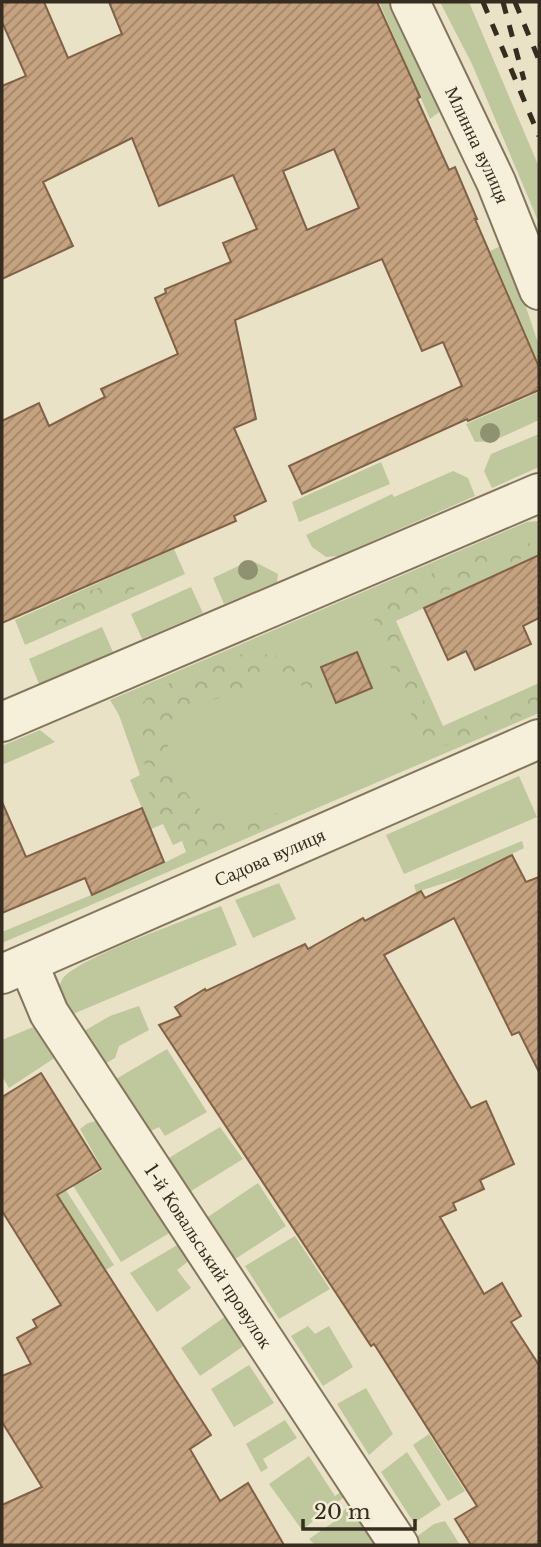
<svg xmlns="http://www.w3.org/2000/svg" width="541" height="1547" viewBox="0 0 541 1547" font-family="'Libre Baskerville',serif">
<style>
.green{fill:#bfc79c}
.forest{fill:url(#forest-crowns)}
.building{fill:url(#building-hatch);stroke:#816246;stroke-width:2;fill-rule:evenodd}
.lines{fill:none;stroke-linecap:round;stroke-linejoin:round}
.minor-casing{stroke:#84755e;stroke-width:42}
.minor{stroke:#f6efd9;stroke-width:38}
.rail{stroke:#362c20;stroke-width:5;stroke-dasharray:12 12;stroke-linecap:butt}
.tree{fill:#8e9270}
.labels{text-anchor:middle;stroke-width:6;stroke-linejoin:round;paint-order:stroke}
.street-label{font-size:19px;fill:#362c20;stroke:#f2ecd6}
</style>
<defs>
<pattern id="forest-crowns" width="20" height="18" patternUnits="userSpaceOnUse" patternTransform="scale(1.75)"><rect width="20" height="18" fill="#bfc79c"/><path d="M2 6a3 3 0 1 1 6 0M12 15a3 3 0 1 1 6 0" fill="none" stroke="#a5ab86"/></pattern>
<pattern id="building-hatch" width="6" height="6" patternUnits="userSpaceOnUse" patternTransform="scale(1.75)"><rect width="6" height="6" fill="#c5a280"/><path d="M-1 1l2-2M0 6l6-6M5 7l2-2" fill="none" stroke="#a18468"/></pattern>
</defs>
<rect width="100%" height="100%" fill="#eae2c7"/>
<g class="green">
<path d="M379,2H391L447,106L430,119Z"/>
<path d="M440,2H469L539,167V223L472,64Z"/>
<path d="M505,244L539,346V364L490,251Z"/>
<path d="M539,392V420L493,441L475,442L466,424Z"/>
<path d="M539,434V467L492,488L484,471L491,454Z"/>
<path d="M381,462L390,484L299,522L292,502Z"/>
<path d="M453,471L468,478L475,496L338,556L326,557L312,547L306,535L392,494L394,497Z"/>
<path d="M539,521V570L533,558L396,621L443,726L539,683V713L2,943V932L144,873L186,852L182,841L173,845L163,824L151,829L130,780L140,775L119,715L110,700L527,522Z"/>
<path d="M174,549L185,574L25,645L15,620Z"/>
<path d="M251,560L278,574L277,582L224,604L213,578Z"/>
<path d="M191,587L203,613L142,639L131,614Z"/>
<path d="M102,627L113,652L39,684L29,659Z"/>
<path d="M40,730L55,742L2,765V746Z"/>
<path d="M519,776L537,817L404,874L386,835Z"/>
<path d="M522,841L524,848L464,877L416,892L414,885Z"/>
<path d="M279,883L296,919L253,938L235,900Z"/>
<path d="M221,906L237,945L73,1014C66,1004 55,993 62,980C73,959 193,918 221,906Z"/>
<path d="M139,1006L149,1030L119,1046L115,1058L105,1064L84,1031L110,1016Z"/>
<path d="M38,1025L59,1055L9,1088L2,1076V1040Z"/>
<path d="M167,1049L207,1112L165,1136L159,1127L149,1132L116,1079Z"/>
<path d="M100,1120L171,1232L121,1262L52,1152L63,1144L85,1180L103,1170L80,1129L88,1123Z"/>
<path d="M220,1127L243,1159L188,1193L167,1159Z"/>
<path d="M44,1156L114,1265L106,1270L35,1161Z"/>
<path d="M258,1183L286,1226L232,1261L205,1219Z"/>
<path d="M295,1236L330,1289L279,1319L245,1266Z"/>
<path d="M179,1244L190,1260L177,1270L191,1288L157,1312L130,1273Z"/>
<path d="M226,1316L245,1345L200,1376L181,1348Z"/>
<path d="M308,1326L315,1334L329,1326L353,1367L323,1386L291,1336Z"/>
<path d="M249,1365L274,1403L234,1427L211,1389Z"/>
<path d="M366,1388L393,1434L369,1455L337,1404Z"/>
<path d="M285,1420L297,1438L263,1459L268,1468L261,1472L246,1444Z"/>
<path d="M429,1434L465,1491L448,1501L413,1445Z"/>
<path d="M407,1452L441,1505L414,1523L381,1472Z"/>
<path d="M309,1456L335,1496L341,1492L344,1497L302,1530L269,1484Z"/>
<path d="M350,1506L376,1545H315L309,1539L341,1517L340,1513Z"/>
<path d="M445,1521L460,1545H420L415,1538L434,1524Z"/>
</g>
<g class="forest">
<path d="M528,542L530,544L528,553L522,558L437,595L395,616L393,621C402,645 425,715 443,729C464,732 517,697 539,688V709L451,745L431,746C417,734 406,701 399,684C392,668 370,630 375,613C382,586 500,545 528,542Z"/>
<path d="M126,581L137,586C127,600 60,628 42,628C48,603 103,584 126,581Z"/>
<path d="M251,652L300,659C310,665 319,678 317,690C306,692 299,681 288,680C270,678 252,686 236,692C203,703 153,720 172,765C181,788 196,811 218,822L290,811C274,826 220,845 198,850L177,828L152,809L138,722C139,712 140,704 148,697C163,682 216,664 238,655Z"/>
</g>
<g class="building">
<path d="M2,2H44L68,58L122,34L109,2H377L420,97L417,99L449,170L455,167L477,219H475L539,367V390L468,421L467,419L302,494L289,466L462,386L443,342L422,351L382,259L235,320L256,419L234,428L266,501L234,516L236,521L2,623V421L39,403L49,426L105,397L101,389L178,354L155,298L166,293L165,289L231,262L223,243L257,229L233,175L159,206L132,138L43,182L73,246L2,279V86L26,76L2,22ZM334,149L359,208L307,230L283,171Z"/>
<path d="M539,555V618L523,626L531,644L475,670L466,651L448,660L424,608Z"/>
<path d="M357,652L372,688L336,703L321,667Z"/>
<path d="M2,802L26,857L142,808L164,862L92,895L85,878L2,913Z"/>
<path d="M512,855L526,882L539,877V1072L519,1032L512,1035L454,918L384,955L471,1108L486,1101L514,1164L480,1180L484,1189L453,1203L456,1210L440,1217L484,1294L502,1283L521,1316L511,1322L539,1365V1545H471L455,1519L477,1506L374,1344L371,1346L159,1025L181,1016L175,1007L205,989L206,991L305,944L308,949L363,918L365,921L421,891L425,898Z"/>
<path d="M41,1073L101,1169L57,1195L211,1435L190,1449L220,1501L248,1483L284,1545H2V1505L42,1487L2,1422V1376L31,1364L17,1338L37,1327L33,1320L61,1305L2,1211V1097Z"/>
</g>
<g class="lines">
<g class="minor-casing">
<g id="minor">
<path id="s1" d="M410,2L496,182L539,290"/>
<path d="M2,722L539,493"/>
<path id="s2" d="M28,963L49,1013L399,1545"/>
<path id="s3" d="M2,974L539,739"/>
</g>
</g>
<use href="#minor" class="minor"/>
<g class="rail">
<path d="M483,2L539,136"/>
<path d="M503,2L524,80"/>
<path d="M515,2L539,60"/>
</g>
</g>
<g class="tree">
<circle cx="490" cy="433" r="10"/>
<circle cx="248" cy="570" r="10"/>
</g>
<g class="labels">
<g class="street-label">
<text dy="7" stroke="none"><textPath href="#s1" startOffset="158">Млинна вулиця</textPath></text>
<text dy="7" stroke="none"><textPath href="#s3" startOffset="292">Садова вулиця</textPath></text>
<text dy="7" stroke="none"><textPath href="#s2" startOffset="345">1-й Ковальський провулок</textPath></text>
</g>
</g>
<rect width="541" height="1547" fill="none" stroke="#362c20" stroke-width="7"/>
<path d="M303 1519v10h112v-10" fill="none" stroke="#362c20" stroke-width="3.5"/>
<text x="314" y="1519" font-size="21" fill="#362c20" stroke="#f2ecd6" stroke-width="5" paint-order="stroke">20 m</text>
</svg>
